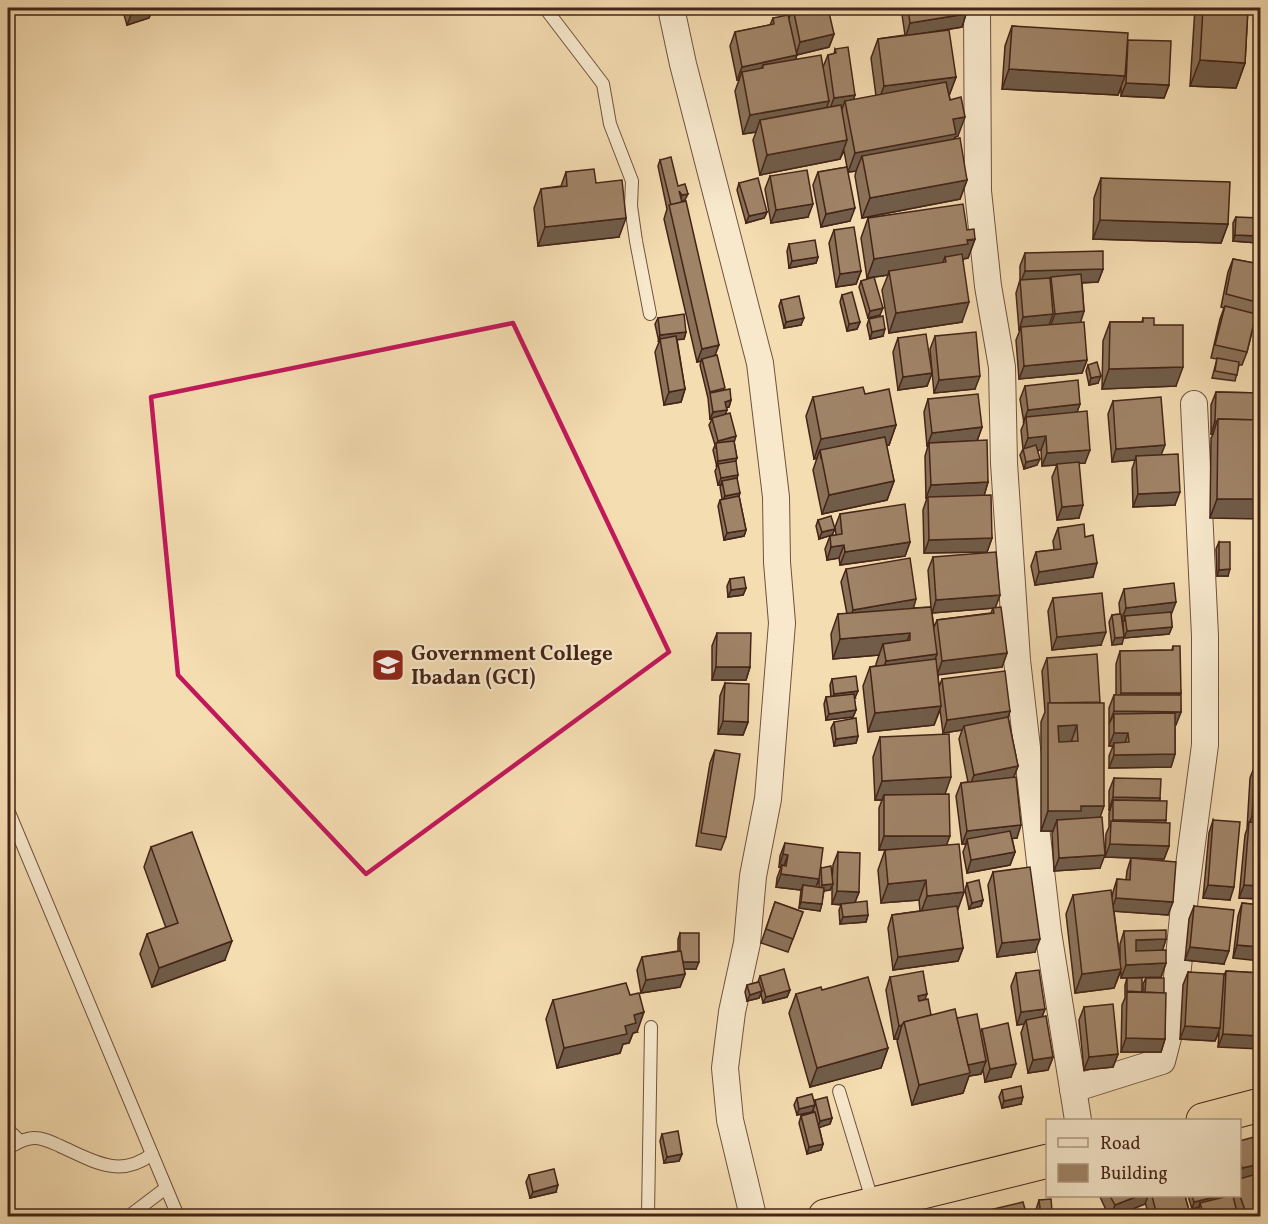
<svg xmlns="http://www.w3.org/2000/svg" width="1268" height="1224" viewBox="0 0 1268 1224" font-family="Vollkorn,serif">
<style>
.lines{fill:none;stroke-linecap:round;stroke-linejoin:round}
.lane-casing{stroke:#70523e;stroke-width:14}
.street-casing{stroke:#70523e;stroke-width:28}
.highway-casing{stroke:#442417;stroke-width:35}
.lane{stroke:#f8e9cd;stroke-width:12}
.street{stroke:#f8e9cd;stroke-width:26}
.highway{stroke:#f5ddb2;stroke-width:33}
.wall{fill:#8a7259;stroke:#442417;stroke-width:1.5;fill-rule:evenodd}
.shaded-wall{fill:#705c49;stroke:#442417;stroke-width:1.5}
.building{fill:#a08468;stroke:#442417;stroke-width:1.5;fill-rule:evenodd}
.marked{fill:none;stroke:#c2185b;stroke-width:4.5;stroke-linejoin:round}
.labels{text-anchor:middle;stroke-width:4.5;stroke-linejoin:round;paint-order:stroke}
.poi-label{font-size:21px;font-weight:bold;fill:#442417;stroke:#f8e9cd;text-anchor:start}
</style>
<rect width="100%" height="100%" fill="#f5ddb2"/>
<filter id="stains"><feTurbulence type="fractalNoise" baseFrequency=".00333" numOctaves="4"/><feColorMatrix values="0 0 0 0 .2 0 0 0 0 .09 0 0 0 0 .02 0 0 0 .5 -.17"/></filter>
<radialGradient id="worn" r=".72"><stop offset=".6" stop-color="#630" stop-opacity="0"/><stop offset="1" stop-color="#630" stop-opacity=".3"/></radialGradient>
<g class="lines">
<g class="lane-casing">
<g id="lane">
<path d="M545,8L603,84L610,124L632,181L631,206L636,241L650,314"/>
<path d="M8,810L178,1216"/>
<path d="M839,1091L873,1203"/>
<path d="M8,1130L20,1141"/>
<path d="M8,1148C16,1144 24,1138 34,1138C44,1138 51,1142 60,1146C93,1161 120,1179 152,1154"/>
<path d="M129,1216L166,1188"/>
<path d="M648,1216L651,1027"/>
</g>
</g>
<g class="street-casing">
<g id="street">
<path d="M671,8L683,64L760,363L776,497L777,562L782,623L768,799L753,876L747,943L732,1012L725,1068L730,1120L753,1216"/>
<path d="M977,8L978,191L988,286L1002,367L1004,463L1017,660L1048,932L1078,1120"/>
<path d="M1073,1089L1162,1061L1173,1018L1185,896L1205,745V636L1194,404"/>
</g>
</g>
<g class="highway-casing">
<g id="highway">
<path d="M1203,1120L1260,1105"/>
<path d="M825,1216L1048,1161"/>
</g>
</g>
<use href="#lane" class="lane"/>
<use href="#street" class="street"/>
<use href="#highway" class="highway"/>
</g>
<g class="wall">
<path d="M122,8H153L149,18L127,25Z"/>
<path d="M793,8L834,34L829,47L797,55L795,59L823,67L828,55L834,54L835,49L855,95L853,100L876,96L871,58L878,39L905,35L901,8H965L966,14L962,27L926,33L956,77L949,95L958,136L955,137L954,139L967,180L960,199L862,218L855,176L856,171L848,172L850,221L821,227L813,185L818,172L847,167L844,151L840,159L760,175L753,140L756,132L743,134L735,91L739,80H737L730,46L735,32L770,25L773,18H789Z"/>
<path d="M1195,8H1248L1245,63L1236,88L1190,86Z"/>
<path d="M1012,26L1127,41L1169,85L1164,98L1121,96V87L1118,95L1002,89L1005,46Z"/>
<path d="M660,160L685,200L682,201L715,355L724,390L731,400L729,407L726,408L727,410L725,414L734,442L737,458L735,461L739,496L746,530L744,536L724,540L718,506L720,500L722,499L720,487L721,485H718L715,471L717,467L713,450L715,445L709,425L712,419H710L708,398L700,365L701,361L697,362L664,219L667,209L658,166Z"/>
<path d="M566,172L619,237L538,246L534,208L541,189L561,186Z"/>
<path d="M770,176L808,217L771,223L765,189Z"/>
<path d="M1101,178L1228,224L1221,243L1093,239L1094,198Z"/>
<path d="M739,183L767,212L764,218L746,223L737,190Z"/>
<path d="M1236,217L1260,236L1258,243L1233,241V223Z"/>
<path d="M868,218L967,230L975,239L968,258L963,259L962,322L889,333L882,290L888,275L874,277L880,315L868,318L859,287L861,281L871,278H867L861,238Z"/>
<path d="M834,230L861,271L856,284L836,287L829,243Z"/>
<path d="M789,244L818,257L816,263L789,268L787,251Z"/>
<path d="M1025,253L1103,269L1098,282L1082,283L1084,311L1080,322L1087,360L1082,373L1019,379L1016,340L1020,330H1019L1016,293L1020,280V266Z"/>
<path d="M1233,259L1260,264V317L1256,316L1247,352L1242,365H1239L1235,381L1212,378L1217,359L1211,358L1220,319L1224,308L1221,307L1228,272Z"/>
<path d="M842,295L860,322L857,329L847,331L840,302Z"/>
<path d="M781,300L801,325L784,328L779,306Z"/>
<path d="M658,318L686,332L684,339H677L685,389L681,402L664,405L655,352L659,342L655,324Z"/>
<path d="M1143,318L1154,325L1176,386L1102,389L1103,341L1110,322H1142Z"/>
<path d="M869,319L883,336L870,339L867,325Z"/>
<path d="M935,336L975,389L934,393L930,349Z"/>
<path d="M898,338L932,373L927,386L898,390L893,352Z"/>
<path d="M1088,365L1098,383L1089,385L1086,371Z"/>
<path d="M1025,386L1080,404L1077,412L1085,463H1079V518L1057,520L1052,477L1057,465L1042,466L1041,450H1038L1037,465L1024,469L1020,455L1023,449L1021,430L1024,423L1020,399Z"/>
<path d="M1216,392L1260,393L1210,518L1211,438L1213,434H1211V405Z"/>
<path d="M865,394L896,425L889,445H886L894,481L887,500L822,514L813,470L817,458L814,459L806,416L813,397Z"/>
<path d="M928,399L982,427L977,441L988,482L984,495L992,538L987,552L924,553L923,510L927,498H926L925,456L928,446H927L924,412Z"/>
<path d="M1113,401L1161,454L1175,505L1133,507L1132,469L1135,460L1112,462L1108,414Z"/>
<path d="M840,514L910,542L905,556L840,565L839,558L827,560L825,549L830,536L836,535L835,527Z"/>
<path d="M818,520L835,529L832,535L819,539L816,526Z"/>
<path d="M1058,528L1085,537L1093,577L1035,585L1031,566L1036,552L1054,550L1053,541Z"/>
<path d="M1219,542L1228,576H1217L1216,549Z"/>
<path d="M933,557L1000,595L995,608L1007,653L1002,667L938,674L939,687L942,679L1010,711L1008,718L1018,766L1014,777L1017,838H1012L1015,852L1010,865L967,873L963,852L966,844H962L956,796L961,783L968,782L959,739L962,730L943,733L940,710L934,725L868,732L863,686L870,667L876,666V664L879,655L833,659L831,634L838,614H847L841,582L846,569L913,608L931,607L928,570ZM993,608L991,613L937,620L934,627L932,613Z"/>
<path d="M730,579L746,588L743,595L728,597L727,586Z"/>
<path d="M1124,589L1171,615L1172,627L1169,634L1124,638L1123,622L1124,621H1122V644L1112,645L1109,622L1112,615L1120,614L1119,603Z"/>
<path d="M1053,598L1101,645L1052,650L1048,611Z"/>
<path d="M717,633L750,667L746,680H712V646Z"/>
<path d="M1173,646L1181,693L1180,695L1181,712L1175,725V754L1171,767L1109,768V756L1113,746H1109V708L1114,695H1116V664L1120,651L1172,650Z"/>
<path d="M1260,647V693L1258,655Z"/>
<path d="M1047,658L1100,702V868L1054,871L1052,833L1053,831H1041V722L1045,712L1042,671Z"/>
<path d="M832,679L855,698H854L856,710L853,717L826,720L824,704L826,697H831L830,685Z"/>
<path d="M725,683L748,722L743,735L718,734L720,696Z"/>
<path d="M834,722L858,736L856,743L834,746L831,728Z"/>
<path d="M880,737L945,794L946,845L964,892L957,910L963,948L958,961L893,970L888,928L892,915L920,911L919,900L881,903L878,870L885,850L896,849L879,850V808L882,800H875L873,757Z"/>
<path d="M715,750L726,837L721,850L696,846L710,763Z"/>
<path d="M1255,765L1260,899L1239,898L1245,835L1247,829L1250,778Z"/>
<path d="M1114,778L1160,798V801L1166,820L1165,823L1169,846L1164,859L1105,857L1106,834L1109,827V813L1110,810H1109V791Z"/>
<path d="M1213,820L1230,900L1203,898L1209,833Z"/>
<path d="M785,843L821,867L832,882L833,865L838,852L859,892L855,902L868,915L866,922L840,924L839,910L841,905L832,904V884L830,890L824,891L820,911L799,908L801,890L776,887L777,878L781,867H779L780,856ZM819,880V888L816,887Z"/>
<path d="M151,847L225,960L152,987L140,954L147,934L166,928L144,867Z"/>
<path d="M1131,858L1168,915L1114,911L1120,960V944L1124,931L1166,939L1162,950L1166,963L1161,977L1121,978V971L1114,988L1075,993L1066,914L1073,895L1112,897L1113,892L1117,879L1126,880L1127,871Z"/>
<path d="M993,872L1035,952L997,957L988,885Z"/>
<path d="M967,883L983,900L981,906L969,909L965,890Z"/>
<path d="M775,902L803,912L788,952L761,943Z"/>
<path d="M1242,903L1260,905L1233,958L1238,916Z"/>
<path d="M1194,906L1224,964L1185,960L1189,919Z"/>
<path d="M680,933L696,969H684L685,974L680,987L641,993L637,970L642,957L678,951V939Z"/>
<path d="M1226,971L1260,973L1218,1047L1219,1032L1215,1041L1180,1039L1183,985L1188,972L1223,977Z"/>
<path d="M1016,973L1045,1009L1042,1017L1053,1057L1048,1070L1028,1073L1021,1033L1024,1024L1017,1025L1011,986Z"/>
<path d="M760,976L790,990L787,997L763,1003L761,994L759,998L747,1001L745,992L747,985L758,982Z"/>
<path d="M890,977L925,1000L931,1015L957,1018L980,1033L982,1029L1011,1077L985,1082L983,1070L981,1074L969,1076L963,1093L912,1105L897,1041L898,1039H894L886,990Z"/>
<path d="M1127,978L1142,992H1143V984L1146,978L1164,993L1165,1039L1161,1052H1121L1122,1005L1125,998V985Z"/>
<path d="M822,990L888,1048L881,1068L810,1087L789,1013L796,994Z"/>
<path d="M553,1000L637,1032L633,1033L629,1043L623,1044L620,1053L557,1068L546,1019Z"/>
<path d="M1084,1007L1118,1054L1113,1067L1084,1070L1079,1020Z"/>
<path d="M1002,1090L1021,1104L1002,1108L999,1097Z"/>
<path d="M797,1098L814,1102L815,1100L832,1118L830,1124L819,1127L823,1144L821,1150L807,1154L799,1123L801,1116L814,1113L813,1110L812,1112L797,1115L794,1105Z"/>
<path d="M662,1134L682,1154L679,1161L664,1163L660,1141Z"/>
<path d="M1239,1141L1260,1216H1195L1199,1207L1192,1209L1188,1196H1224L1223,1197L1228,1196H1239Z"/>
<path d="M529,1175L556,1192L530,1198L526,1182Z"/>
<path d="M1101,1196H1185L1190,1214L1189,1216H1149L1145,1202V1204L1115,1216H1109L1100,1197Z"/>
<path d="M1039,1200L1052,1211L1068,1216H1034Z"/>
</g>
<g class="shaded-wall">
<path d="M42,8H59L40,12Z"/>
<path d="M146,8H153L149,18L127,25L132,12Z"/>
<path d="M1025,8H1069L1068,12H1023Z"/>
<path d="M966,14L962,27L906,36L910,23Z"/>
<path d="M834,34L829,47L796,55L800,42Z"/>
<path d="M797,55L792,68H763V65L759,75L742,72L739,80H737L742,67Z"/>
<path d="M1200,60L1245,63L1236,88L1190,86Z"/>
<path d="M1009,69L1125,76L1118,95L1002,89Z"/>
<path d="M956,77L949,96L877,105L884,86Z"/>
<path d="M1126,83L1169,85L1164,98L1121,96Z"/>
<path d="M855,95L850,108L845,101L842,109L829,111L834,98Z"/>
<path d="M829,101L822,120H760L756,132L743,134L750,115Z"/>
<path d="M965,117L958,136L955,137L949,153L862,156L856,171L848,172L855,153L953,119Z"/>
<path d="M847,140L840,159L760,175L767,155Z"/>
<path d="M967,180L960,199L862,218L870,198Z"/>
<path d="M688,194L685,200L679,202L682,195Z"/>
<path d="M813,204L808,217L771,223L776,210Z"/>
<path d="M855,208L850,221L821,227L826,214Z"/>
<path d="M767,212L764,218L746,223L749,216Z"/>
<path d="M626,218L619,237L538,246L545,227Z"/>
<path d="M1100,220L1228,224L1221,243L1093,239Z"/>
<path d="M1235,235L1260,236L1258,243L1233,241Z"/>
<path d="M975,239L968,258L946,262L945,257L941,267L889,271L888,275L867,278L874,259Z"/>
<path d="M818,257L816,263L789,268L792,261Z"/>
<path d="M1103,269L1098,282L1052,284L1051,277L1049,284H1020L1025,271Z"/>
<path d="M861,271L856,284L836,287L840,274Z"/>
<path d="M969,302L962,322L889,333L896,313Z"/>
<path d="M883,308L880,315L868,318L870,311Z"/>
<path d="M1084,311L1080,324L1050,327L1055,314Z"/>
<path d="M1053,314L1048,328L1021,327L1020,330H1019L1023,317Z"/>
<path d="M804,318L801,325L784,328L786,322Z"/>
<path d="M860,322L857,329L847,331L849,324Z"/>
<path d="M885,329L883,336L870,339L872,332Z"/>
<path d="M686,332L684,339L660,342V339L658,342L660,335Z"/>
<path d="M719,345L714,358L702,359L701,361L697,362L702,349Z"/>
<path d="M1087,360L1082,373L1019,379L1024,366Z"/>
<path d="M1183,367L1176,386L1102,389L1109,369Z"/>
<path d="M932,373L927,386L898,390L903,377Z"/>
<path d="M980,376L975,389L934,393L939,380Z"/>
<path d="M1101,376L1098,383L1089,385L1091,378Z"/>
<path d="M685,389L681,402L664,405L669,392Z"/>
<path d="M731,400L729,407L723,408L725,402Z"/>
<path d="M1080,404L1075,417H1026L1023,423L1028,410Z"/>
<path d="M727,410L724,417L710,419L713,412Z"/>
<path d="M1215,421H1217L1213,434H1211Z"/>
<path d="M896,425L889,445L821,458L820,450L817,458L814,459L821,439Z"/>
<path d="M982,427L977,441L929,443L928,446H927L932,433Z"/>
<path d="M736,436L734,443L716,448L718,441Z"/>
<path d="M1046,436L1041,450L1023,451L1028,438Z"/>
<path d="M1165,445L1160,458L1136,456L1135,460L1112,462L1116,449Z"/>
<path d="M1090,450L1085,463L1042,466L1047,453Z"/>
<path d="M737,458L734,465L718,464L716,467L718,461Z"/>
<path d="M1040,459L1037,465L1024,469L1026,462Z"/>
<path d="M738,475L736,482L722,481L721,485H718L721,478Z"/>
<path d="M894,481L887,500L822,514L829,495Z"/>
<path d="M988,482L984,496L926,498L931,485Z"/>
<path d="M1180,492L1175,505L1133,507L1138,494Z"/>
<path d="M740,493L738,500L722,502L725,496Z"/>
<path d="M1217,499H1260V519L1210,518Z"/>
<path d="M1083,505L1079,518L1057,520L1062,507Z"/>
<path d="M835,529L832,535L819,539L822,532Z"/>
<path d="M746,530L744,536L724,540L727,533Z"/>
<path d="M992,538L987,552L924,553L929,540Z"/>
<path d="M910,542L905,556L840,565L845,552Z"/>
<path d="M844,545L839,558L827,560L831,547Z"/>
<path d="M1097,563L1093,577L1035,585L1039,572Z"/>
<path d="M1230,569L1228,576H1217L1219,570Z"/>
<path d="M746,588L743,595L728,597L731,590Z"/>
<path d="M1000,595L995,608L932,613L936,600Z"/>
<path d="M916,599L912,613L848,623L853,610Z"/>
<path d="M1176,602L1171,615L1125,616L1124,621H1121L1126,608Z"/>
<path d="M1172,627L1169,634L1124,638L1127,631Z"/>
<path d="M1106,632L1101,645L1052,650L1057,637Z"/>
<path d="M910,633L903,653L883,644L879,655L833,659L840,639Z"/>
<path d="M1124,637L1122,644L1112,645L1115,638Z"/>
<path d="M1007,653L1002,667L937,675L942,661Z"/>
<path d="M937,654L930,673L879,681L886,661Z"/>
<path d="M716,667H750L746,680H712Z"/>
<path d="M858,691L855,698L832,700L834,694Z"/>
<path d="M1121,693H1181L1176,706H1116Z"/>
<path d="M941,706L934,725L868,732L875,713Z"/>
<path d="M856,710L853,717L826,720L829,714Z"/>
<path d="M1010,711L1006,724L964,726L962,730L943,733L947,720Z"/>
<path d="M1114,711L1181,712L1176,725H1114V714L1109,724Z"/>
<path d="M723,721L748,722L743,735L718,734Z"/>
<path d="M1077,725L1070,745L1051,746L1058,726Z"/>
<path d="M1114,733H1128L1124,746L1114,743L1113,746H1109Z"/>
<path d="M858,736L856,743L834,746L836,739Z"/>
<path d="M1175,754L1171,767L1109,768L1114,755Z"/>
<path d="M1018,766L1013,779L969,788L974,775Z"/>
<path d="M951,777L944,797L884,795L882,800H875L882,781Z"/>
<path d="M1113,797L1160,798L1156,812L1113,800L1110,810H1109Z"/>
<path d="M1081,806H1104L1097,826L1057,820L1053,831H1041L1048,811Z"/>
<path d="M1252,817L1260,818V831L1249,823Z"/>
<path d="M1113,820H1166L1162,834L1111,827Z"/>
<path d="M1021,825L1017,838L968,843L967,839L966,844H962L967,831Z"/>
<path d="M884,836H950L945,849L879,850Z"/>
<path d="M1110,844L1169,846L1164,859L1105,857Z"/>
<path d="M1015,852L1010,865L967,873L971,860Z"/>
<path d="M783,854L788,855L783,868L782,865L781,867H779Z"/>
<path d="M1105,855L1100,868L1054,871L1059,858Z"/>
<path d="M781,874L819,879L814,892L803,885L801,890L776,887Z"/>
<path d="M926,880L919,900L881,903L888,884Z"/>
<path d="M833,884L830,890L820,891L822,885Z"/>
<path d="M1208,885L1234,887L1230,900L1203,898Z"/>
<path d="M1244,885L1260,886V899L1239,898Z"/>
<path d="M837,891L859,892L854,905L832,904Z"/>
<path d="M964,892L957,912L920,915L927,896Z"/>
<path d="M1116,898L1173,902L1168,915L1111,911Z"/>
<path d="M983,900L981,906L969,909L972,903Z"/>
<path d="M801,902L822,904L820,911L799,908Z"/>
<path d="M868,915L866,922L840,924L843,917Z"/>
<path d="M1040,939L1035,952L997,957L1002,943Z"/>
<path d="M1166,939L1162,952L1131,953L1136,940Z"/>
<path d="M232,941L225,960L152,987L159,968Z"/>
<path d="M1237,945L1260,947V961L1233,958Z"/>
<path d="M1190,947L1229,951L1224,964L1185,960Z"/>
<path d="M963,948L958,961L893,970L898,957Z"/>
<path d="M680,962H699L696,969H678Z"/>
<path d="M1166,963L1161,977L1121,978L1126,965Z"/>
<path d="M1121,969L1114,988L1075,993L1082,974Z"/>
<path d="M685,974L680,987L641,993L646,980Z"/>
<path d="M790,990L787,997L763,1003L766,997Z"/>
<path d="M762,991L759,998L747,1001L750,995Z"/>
<path d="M927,994L922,1008L913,1009L918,996Z"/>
<path d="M1045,1009L1040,1022L1026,1020L1024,1024L1017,1025L1021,1012Z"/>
<path d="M644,1012L637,1032L633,1033L629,1043L623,1044L620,1053L557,1068L564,1048L625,1026L634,1015Z"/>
<path d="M902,1025L898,1039H894L899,1026Z"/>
<path d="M1185,1026L1220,1028L1215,1041L1180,1039Z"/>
<path d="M1223,1034L1260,1036V1049L1218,1047Z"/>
<path d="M1126,1038L1165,1039L1161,1052H1121Z"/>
<path d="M888,1048L881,1068L810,1087L817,1068Z"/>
<path d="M1118,1054L1113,1067L1084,1070L1089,1057Z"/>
<path d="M1053,1057L1048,1070L1028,1073L1033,1060Z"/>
<path d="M986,1061L981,1074L969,1076L963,1093L912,1105L919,1085L967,1065Z"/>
<path d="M1016,1064L1011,1077L985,1082L990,1069Z"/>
<path d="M13,1068L9,1081H8V1069Z"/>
<path d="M1023,1097L1021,1104L1002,1108L1004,1101Z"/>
<path d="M815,1105L812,1112L797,1115L799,1109Z"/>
<path d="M832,1118L830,1124L818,1128L820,1121Z"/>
<path d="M823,1144L821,1150L807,1154L809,1147Z"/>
<path d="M682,1154L679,1161L664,1163L667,1157Z"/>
<path d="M1260,1164V1176L1239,1181V1176L1242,1168Z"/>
<path d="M558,1185L556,1192L530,1198L533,1192Z"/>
<path d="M1138,1196H1148L1145,1204L1115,1216H1111L1115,1205Z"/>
<path d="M1219,1196H1224L1222,1201L1200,1203L1199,1207L1192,1209L1194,1202Z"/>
</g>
<g class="building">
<path d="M131,8H146L132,12Z"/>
<path d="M793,8H828L834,34L800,42Z"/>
<path d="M908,8H965L966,14L910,23Z"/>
<path d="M1203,8H1248L1245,63L1200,60Z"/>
<path d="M788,15L797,55L742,67L735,32L774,24L773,18Z"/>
<path d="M1012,26L1128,33L1125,76L1009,69Z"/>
<path d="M949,30L956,77L884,86L878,39Z"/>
<path d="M1128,40L1171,41L1169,85L1126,83Z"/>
<path d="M848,47L855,95L834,98L828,55L836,53L835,49Z"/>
<path d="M821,55L829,101L750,115L742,72L763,68V65Z"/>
<path d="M946,82L950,100L961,97L965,117L953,119L956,134L855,153L845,101Z"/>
<path d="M841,105L847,140L767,155L760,120Z"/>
<path d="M960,138L967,180L870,198L862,156Z"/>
<path d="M671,157L678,186L685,184L688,194L682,195L679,191L682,202L671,205L660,160Z"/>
<path d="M847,167L855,208L826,214L818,172Z"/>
<path d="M594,169L596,183L622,180L626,218L545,227L541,189L567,186L566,172Z"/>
<path d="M807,170L813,204L776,210L770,176Z"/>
<path d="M758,178L767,212L749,216L739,183Z"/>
<path d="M1101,178L1230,182L1228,224L1100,220Z"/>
<path d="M686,201L719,345L702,349L669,205Z"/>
<path d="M963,204L967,230L974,229L975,239L967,240L968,244L874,259L868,218Z"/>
<path d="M1236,217L1260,218V236L1235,235Z"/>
<path d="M854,227L861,271L840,274L834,230Z"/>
<path d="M815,240L818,257L792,261L789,244Z"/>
<path d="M1103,251V269L1025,271V253Z"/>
<path d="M962,254L969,302L896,313L889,271L946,262L945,257Z"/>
<path d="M1233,259L1260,264V303L1226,294Z"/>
<path d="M1081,274L1084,311L1055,314L1051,277Z"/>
<path d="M874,277L883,308L870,311L861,281Z"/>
<path d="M1050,278L1053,314L1023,317L1020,280Z"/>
<path d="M852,292L860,322L849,324L842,295Z"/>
<path d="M799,296L804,318L786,322L781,300Z"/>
<path d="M1225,306L1256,314L1247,352L1215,345Z"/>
<path d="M684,314L686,332L660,335L658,318Z"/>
<path d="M883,316L885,329L872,332L869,319Z"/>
<path d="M1143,318H1154V325H1183V367L1109,369L1110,322H1143Z"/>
<path d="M1084,322L1087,360L1024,366L1021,327Z"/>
<path d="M976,332L980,376L939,380L935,336Z"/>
<path d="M926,334L932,373L903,377L898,338Z"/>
<path d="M676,336L685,389L669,392L660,339Z"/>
<path d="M717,355L725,388L710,392L702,359Z"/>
<path d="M1217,358L1239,362L1237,375L1215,371Z"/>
<path d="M1097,362L1101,376L1091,378L1088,365Z"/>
<path d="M1078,380L1080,404L1028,410L1025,386Z"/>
<path d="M863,387L865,394L889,389L896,425L821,439L813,397Z"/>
<path d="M730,389L731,400L725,402L727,410L713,412L710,393Z"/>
<path d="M1216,392L1260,393V420L1218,419L1217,421H1215Z"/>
<path d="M978,394L982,427L932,433L928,399Z"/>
<path d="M1161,397L1165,445L1116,449L1113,401Z"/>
<path d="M1087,411L1090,450L1047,453L1046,436L1028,438L1026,417Z"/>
<path d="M730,413L736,436L718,441L712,418Z"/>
<path d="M1218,419L1260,420V499H1217Z"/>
<path d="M885,437L894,481L829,495L820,450Z"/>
<path d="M987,440L988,482L931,485L929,443Z"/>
<path d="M734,441L737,458L718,461L716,443Z"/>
<path d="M1036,445L1040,459L1026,462L1023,449Z"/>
<path d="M1178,454L1180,492L1138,494L1136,456Z"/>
<path d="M736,461L738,475L721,478L718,464Z"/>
<path d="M1079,462L1083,505L1062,507L1057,464Z"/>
<path d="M737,478L740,493L725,496L722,481Z"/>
<path d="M991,495L992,538L929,540L928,497Z"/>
<path d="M739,496L746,530L727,533L720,500Z"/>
<path d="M905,504L910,542L845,552L844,545L831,547L830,536L842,534L840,514Z"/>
<path d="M831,516L835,529L822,532L818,520Z"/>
<path d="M1084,524L1085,537L1093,535L1097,563L1039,572L1036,552L1061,549L1058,528Z"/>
<path d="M1219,542H1230V569L1219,570Z"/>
<path d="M996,552L1000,595L936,600L933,557Z"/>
<path d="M910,558L916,599L853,610L846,569Z"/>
<path d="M744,577L746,588L731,590L730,579Z"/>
<path d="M1174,583L1176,602L1126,608L1124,589Z"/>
<path d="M1102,593L1106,632L1057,637L1053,598Z"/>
<path d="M931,607L937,654L886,661L883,644L910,640V633L840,639L838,614Z"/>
<path d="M1001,607L1007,653L942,661L937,620L994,613L993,608Z"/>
<path d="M1171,612L1172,627L1127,631L1125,616Z"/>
<path d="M1121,614L1124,637L1115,638L1112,615Z"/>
<path d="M717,633H751L750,667H716Z"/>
<path d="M1173,646H1180L1181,693H1121L1120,651L1173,650Z"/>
<path d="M1097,654L1100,702L1050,703L1047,658Z"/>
<path d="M936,659L941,706L875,713L870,667Z"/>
<path d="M1005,671L1010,711L947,720L942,679Z"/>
<path d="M856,676L858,691L834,694L832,679Z"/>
<path d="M725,683L749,684L748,722L723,721Z"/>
<path d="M854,694L856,710L829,714L826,697Z"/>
<path d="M1114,695H1181V712L1114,711Z"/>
<path d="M1048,703H1104V806H1081V811H1048ZM1077,725L1078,741L1059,742L1058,726Z"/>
<path d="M1175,713V754L1114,755V743L1129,742L1128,733H1114V714Z"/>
<path d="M1008,717L1018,766L974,775L964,726Z"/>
<path d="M856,718L858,736L836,739L834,722Z"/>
<path d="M949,734L951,777L882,781L880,737Z"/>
<path d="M715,750L740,754L726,837L701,833Z"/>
<path d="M1255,765H1260V818L1252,817Z"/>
<path d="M1016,777L1021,825L967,831L961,783Z"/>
<path d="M1114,778L1161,779L1160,798L1113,797Z"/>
<path d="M949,794L950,836H884V795Z"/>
<path d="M1113,800L1167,801L1166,820H1113Z"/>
<path d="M1102,817L1105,855L1059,858L1057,820Z"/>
<path d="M1213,820L1240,822L1234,887L1208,885Z"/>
<path d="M1111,821L1170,823L1169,846L1110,844Z"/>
<path d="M1249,822L1260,823V886L1244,885Z"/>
<path d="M1010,831L1015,852L971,860L967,839Z"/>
<path d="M192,832L232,941L159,968L147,934L178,923L151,847Z"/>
<path d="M785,843L823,848L819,879L781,874L782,865L786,866L788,855L783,854Z"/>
<path d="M959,844L964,892L927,896L926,880L888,884L885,850Z"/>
<path d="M838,852L860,853L859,892L837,891Z"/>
<path d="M1131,858L1176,862L1173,902L1116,898L1117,879L1130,880Z"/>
<path d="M831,866L833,884L822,885L821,868Z"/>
<path d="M1030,867L1040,939L1002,943L993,872Z"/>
<path d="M979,880L983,900L972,903L967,883Z"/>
<path d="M803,885L824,888L822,904L801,902Z"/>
<path d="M1111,890L1121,969L1082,974L1073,895Z"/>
<path d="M867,901L868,915L843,917L841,904Z"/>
<path d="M775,902L803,912L793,939L766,929Z"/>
<path d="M1242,903L1260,905V947L1237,945Z"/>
<path d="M957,906L963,948L898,957L892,915Z"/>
<path d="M1194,906L1234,910L1229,951L1190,947Z"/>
<path d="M1166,930V939L1136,940V951L1166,950V963L1126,965L1124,931Z"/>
<path d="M680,933H699V962H683L680,951Z"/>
<path d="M681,951L685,974L646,980L642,957Z"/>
<path d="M784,969L790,990L766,997L760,976Z"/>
<path d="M1039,970L1045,1009L1021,1012L1016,973Z"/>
<path d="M923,971L927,994L918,996L919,1001L928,999L931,1015L904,1022L902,1025L899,1026L890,977Z"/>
<path d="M1226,971L1260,973V1036L1223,1034Z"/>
<path d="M1188,972L1224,974L1220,1028L1185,1026Z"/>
<path d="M868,977L888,1048L817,1068L796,994L821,987L822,990Z"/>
<path d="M1127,978H1142V992L1127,991Z"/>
<path d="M1146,978H1164V993L1145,992Z"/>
<path d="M759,982L762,991L750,995L747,985Z"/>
<path d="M626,983L630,995L639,993L644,1012L634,1015L636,1023L625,1026L627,1034L564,1048L553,1000Z"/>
<path d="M1127,992L1166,993L1165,1039L1126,1038Z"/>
<path d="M1113,1004L1118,1054L1089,1057L1084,1007Z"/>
<path d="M955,1009L970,1073L919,1085L904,1022Z"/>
<path d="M977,1014L986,1061L968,1065L957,1018Z"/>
<path d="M1046,1016L1053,1057L1033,1060L1026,1020Z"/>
<path d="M1008,1023L1016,1064L990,1069L982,1029Z"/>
<path d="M8,1027L13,1068L8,1069Z"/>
<path d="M1021,1086L1023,1097L1004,1101L1002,1090Z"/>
<path d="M812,1094L815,1105L799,1109L797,1098Z"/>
<path d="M827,1097L832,1118L820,1121L815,1100Z"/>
<path d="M815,1112L823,1144L809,1147L801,1116Z"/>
<path d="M678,1131L682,1154L667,1157L662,1134Z"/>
<path d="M1258,1136L1260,1146V1164L1242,1168L1239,1157V1141Z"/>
<path d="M554,1169L558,1185L533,1192L529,1175Z"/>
<path d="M1260,1173V1216H1247L1239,1193V1179Z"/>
<path d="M1110,1196H1138L1115,1205Z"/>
<path d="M1152,1196H1185L1190,1214L1179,1216H1157Z"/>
<path d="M1192,1196H1219L1194,1202Z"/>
<path d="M1228,1196H1233L1238,1216H1204L1200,1203Z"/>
<path d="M1051,1199L1052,1211L1067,1210L1068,1216H1041L1039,1200Z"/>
<path d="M1023,1202L1027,1216H968V1215Z"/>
<path d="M907,1213L909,1216H895Z"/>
</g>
<path class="marked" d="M513,323L669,652L366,874L178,675L151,397Z"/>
<defs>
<g id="school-square" transform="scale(1.725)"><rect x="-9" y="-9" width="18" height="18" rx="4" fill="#8f2418" stroke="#f8e9cd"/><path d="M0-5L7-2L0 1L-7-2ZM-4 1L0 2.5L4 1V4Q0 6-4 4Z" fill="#fff"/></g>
</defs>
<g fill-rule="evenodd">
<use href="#school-square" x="388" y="665"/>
</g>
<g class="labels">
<g class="poi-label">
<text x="411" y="660">Government College<tspan x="411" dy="24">Ibadan (GCI)</tspan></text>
</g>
</g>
<rect width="1268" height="1224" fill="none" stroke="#f5ddb2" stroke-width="30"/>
<rect x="9" y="9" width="1250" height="1206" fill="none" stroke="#442417" stroke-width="3"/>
<rect x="15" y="15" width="1238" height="1194" fill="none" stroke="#442417" stroke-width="1.5"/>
<rect x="1046" y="1119" width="195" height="78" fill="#f8e9cd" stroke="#b09a84" stroke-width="1.5"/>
<rect x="1058" y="1138" width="30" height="9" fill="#f8e9cd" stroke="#b09a84" stroke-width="1.5"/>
<text x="1100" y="1149" font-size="18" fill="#442417">Road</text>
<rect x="1058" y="1164" width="30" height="18" fill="#a08468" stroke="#b09a84" stroke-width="1.5"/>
<text x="1100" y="1179" font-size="18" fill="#442417">Building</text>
<rect width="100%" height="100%" filter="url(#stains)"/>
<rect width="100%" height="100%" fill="url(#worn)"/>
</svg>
